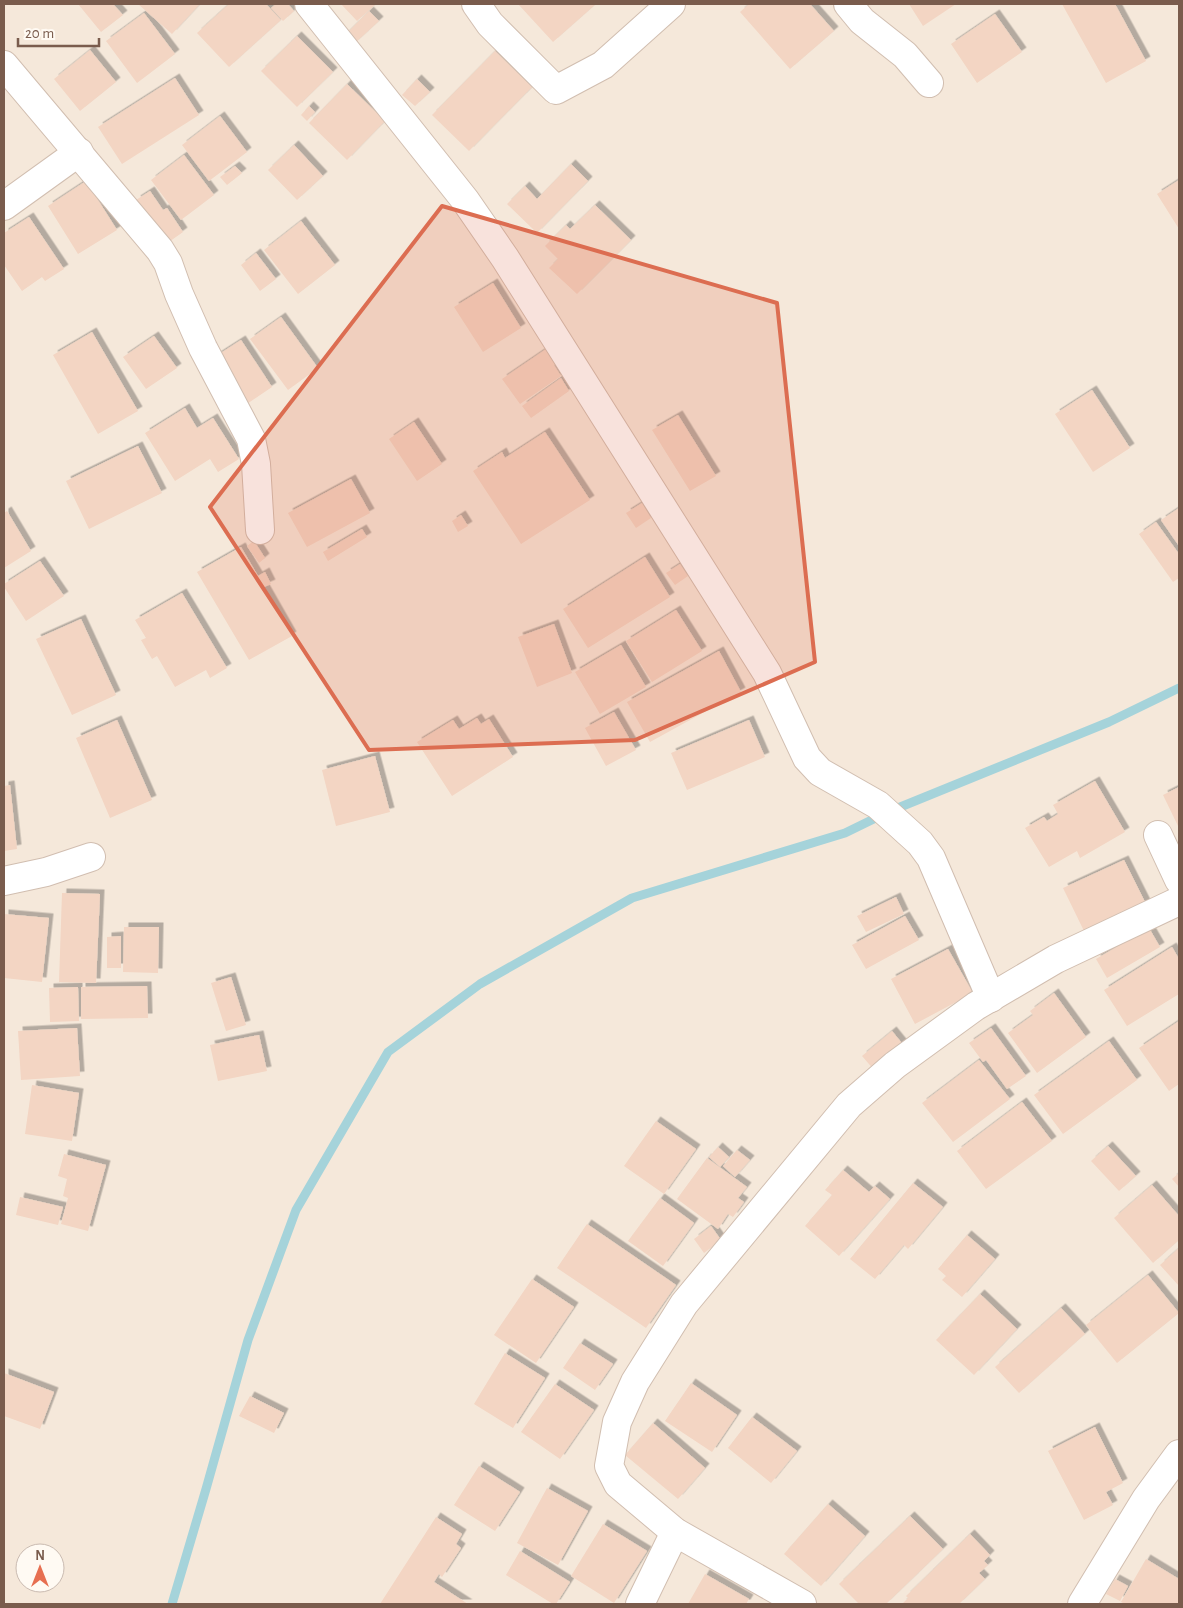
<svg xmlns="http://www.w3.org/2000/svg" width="1183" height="1608" viewBox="0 0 1183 1608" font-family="'Alegreya Sans',sans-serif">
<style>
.residential{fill:#f5e8da;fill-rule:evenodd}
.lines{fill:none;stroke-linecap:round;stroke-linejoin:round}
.stream{stroke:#a5d3da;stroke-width:9}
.building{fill:#f3d5c3;filter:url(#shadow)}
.minor-casing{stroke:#d1beb0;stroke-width:30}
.minor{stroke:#fff;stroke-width:28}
.marked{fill:#dc6d51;fill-opacity:0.2;stroke:#dc6d51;stroke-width:4;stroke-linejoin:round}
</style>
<defs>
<filter id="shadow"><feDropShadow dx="4.5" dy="-4.5" stdDeviation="0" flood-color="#0004"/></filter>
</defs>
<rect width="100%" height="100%" fill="#fdf6ec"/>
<path class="residential" d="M4,4H1179V1604H4ZM25,1553H55V1583H25Z"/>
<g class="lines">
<path class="stream" d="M172,1604L206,1489L248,1340L296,1210L388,1052L480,984L632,898L845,833L888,812L1109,722L1179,688"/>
</g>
<g class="building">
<path d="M78,4H113L123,15L101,32Z"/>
<path d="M138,4H200L172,34Z"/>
<path d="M229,4H266L281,20L229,67L197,33Z"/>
<path d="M276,4H288L294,11L283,21L271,8Z"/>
<path d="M341,4H376L357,21Z"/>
<path d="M518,4H596L553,42Z"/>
<path d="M749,4H810L834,31L790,69L740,12Z"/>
<path d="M909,4H956L923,26Z"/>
<path d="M1062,4H1115L1146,61L1106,83Z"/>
<path d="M369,11L379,21L354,44L345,35Z"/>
<path d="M144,13L175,54L137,83L106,41Z"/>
<path d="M995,14L1022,52L977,83L951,44Z"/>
<path d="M297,36L333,72L297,107L261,71Z"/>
<path d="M90,50L116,82L80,111L54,79Z"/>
<path d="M495,51L532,87L469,151L432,115Z"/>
<path d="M175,78L199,115L122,164L98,127Z"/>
<path d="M417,79L430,92L415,106L402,95Z"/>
<path d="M347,84L385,121L347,160L309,123Z"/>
<path d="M309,106L315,112L307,121L301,115Z"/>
<path d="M220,116L247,152L209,181L182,145Z"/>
<path d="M294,145L323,176L297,200L268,170Z"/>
<path d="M184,155L214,195L181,220L151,180Z"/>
<path d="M571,164L588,181L537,233L507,204L525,186L537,199Z"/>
<path d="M235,166L242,173L227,185L220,177Z"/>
<path d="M1179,180V229L1157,194Z"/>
<path d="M86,181L117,230L78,254L48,206Z"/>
<path d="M150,191L163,210L167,208L183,232L166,244L136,200Z"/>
<path d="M595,205L631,240L577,294L549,268L558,259L545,246L566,225L570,229Z"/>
<path d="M29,217L64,269L45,281L42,277L22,291L4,265V233Z"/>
<path d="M301,221L335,265L298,294L264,250Z"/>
<path d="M256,253L276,279L260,291L241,265Z"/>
<path d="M493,283L521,328L483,352L454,307Z"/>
<path d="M281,317L318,368L288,390L250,339Z"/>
<path d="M92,332L138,411L98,434L53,355Z"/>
<path d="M154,336L177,368L146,389L123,357Z"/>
<path d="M241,340L272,387L244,406L213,358Z"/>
<path d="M552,345L562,359L554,365L561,376L520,404L502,379Z"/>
<path d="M561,378L569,391L531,418L522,406Z"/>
<path d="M1092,390L1130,448L1093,472L1055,414Z"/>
<path d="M185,408L197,428L213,418L239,459L218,472L210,459L175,481L145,433Z"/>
<path d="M678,415L716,476L690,491L652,430Z"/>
<path d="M414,422L442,464L417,481L389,439Z"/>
<path d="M545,432L590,500L521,544L473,471L502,452L505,458Z"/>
<path d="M138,446L162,493L89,529L66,481Z"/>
<path d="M351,479L370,513L307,547L288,513Z"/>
<path d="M642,503L651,518L636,528L626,513Z"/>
<path d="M1179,508V546L1161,520Z"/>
<path d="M7,511L31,551L4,568V513Z"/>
<path d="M461,515L468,526L458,532L452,521Z"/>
<path d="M1156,522L1179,554V578L1173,582L1139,534Z"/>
<path d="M362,529L367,537L328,561L323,552Z"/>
<path d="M254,541L265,558L259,563L247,546Z"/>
<path d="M241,547L258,576L265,572L271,584L264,587L292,636L249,660L197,572Z"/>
<path d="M645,557L670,597L588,648L563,609Z"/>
<path d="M40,561L64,596L26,621L4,587V584Z"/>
<path d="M680,564L688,576L675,585L666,573Z"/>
<path d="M182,593L227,668L210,678L206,670L175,687L157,656L152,659L141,640L146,638L135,620Z"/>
<path d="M676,610L702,651L652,682L626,641Z"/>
<path d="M81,619L116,695L72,715L36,639Z"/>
<path d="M554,624L572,673L537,687L518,637Z"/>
<path d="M621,645L646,687L600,714L575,672Z"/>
<path d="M719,651L741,692L650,742L627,702Z"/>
<path d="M614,712L636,750L606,766L585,728Z"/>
<path d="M477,718L481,724L489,719L513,757L452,796L417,742L453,720L459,729Z"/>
<path d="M117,720L152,800L110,818L76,738Z"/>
<path d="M749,720L765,757L687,790L671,753Z"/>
<path d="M375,756L390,812L336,826L322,770Z"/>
<path d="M1095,781L1125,832L1080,858L1077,851L1049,867L1025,828L1044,817L1047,821L1058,814L1053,805Z"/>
<path d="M10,785L17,849L4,851V786Z"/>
<path d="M1179,787V828L1163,795Z"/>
<path d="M1124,860L1146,904L1085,933L1063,888Z"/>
<path d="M62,893L100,894L96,983L59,982Z"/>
<path d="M896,897L904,914L866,932L857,916Z"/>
<path d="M4,914L49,918L42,982L4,978Z"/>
<path d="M905,916L919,940L866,969L852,945Z"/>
<path d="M124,927H159L158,973L123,972Z"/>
<path d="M1149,928L1160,947L1107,978L1096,959Z"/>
<path d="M121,936V968H107V937Z"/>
<path d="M1172,947L1179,959V994L1127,1026L1104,990Z"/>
<path d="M948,949L973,993L915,1024L891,979Z"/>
<path d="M231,977L246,1025L226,1031L211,983Z"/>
<path d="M147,986L148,1018L81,1019V987Z"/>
<path d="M78,987L79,1021L50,1022L49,988Z"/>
<path d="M1054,993L1086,1037L1037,1073L1008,1033L1033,1015L1030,1011Z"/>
<path d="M1179,1021V1084L1169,1091L1139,1048Z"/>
<path d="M77,1028L80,1076L21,1080L18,1031Z"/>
<path d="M991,1028L1026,1076L1007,1089L986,1060L983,1062L969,1043Z"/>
<path d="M892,1031L905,1047L875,1071L862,1056Z"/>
<path d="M259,1035L267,1071L218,1081L210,1045Z"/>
<path d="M1109,1041L1137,1080L1063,1134L1034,1095Z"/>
<path d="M979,1060L1010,1099L953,1142L922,1103Z"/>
<path d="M32,1085L79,1093L72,1141L25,1134Z"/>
<path d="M1022,1102L1052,1141L986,1189L957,1151Z"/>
<path d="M656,1121L696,1149L664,1194L624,1166Z"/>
<path d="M1108,1146L1136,1176L1119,1191L1091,1161Z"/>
<path d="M718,1147L729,1157L720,1167L709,1157Z"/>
<path d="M737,1150L750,1160L735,1177L723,1166Z"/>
<path d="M64,1154L106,1165L88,1231L61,1224L68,1198L63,1196L67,1179L58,1176Z"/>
<path d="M707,1158L747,1187L738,1198L744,1202L733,1217L728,1214L718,1229L677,1199Z"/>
<path d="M843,1170L869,1192L875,1186L890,1199L839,1256L805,1226L832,1195L825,1190Z"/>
<path d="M1179,1173V1187L1172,1179Z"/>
<path d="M913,1183L943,1207L908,1249L904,1245L875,1279L850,1259Z"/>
<path d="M1152,1185L1179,1216V1240L1153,1263L1114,1218Z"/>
<path d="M20,1197L63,1207L58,1225L16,1215Z"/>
<path d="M660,1198L694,1223L663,1266L628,1241Z"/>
<path d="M587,1224L676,1285L646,1328L557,1268Z"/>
<path d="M711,1226L721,1240L704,1253L694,1239Z"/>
<path d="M967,1235L995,1259L962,1297L942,1280L946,1276L938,1269Z"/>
<path d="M1179,1248V1286L1160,1265Z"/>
<path d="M1148,1275L1179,1313L1117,1363L1086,1325Z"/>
<path d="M532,1279L574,1307L536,1363L494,1335Z"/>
<path d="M980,1294L1017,1329L974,1375L936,1340Z"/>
<path d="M1061,1308L1085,1334L1019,1393L995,1367Z"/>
<path d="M580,1343L613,1364L595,1390L563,1368Z"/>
<path d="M505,1353L545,1378L513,1428L474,1404Z"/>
<path d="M4,1373L54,1392L40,1429L4,1416Z"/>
<path d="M691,1383L737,1415L712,1452L665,1421Z"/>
<path d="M555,1384L594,1410L560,1459L521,1432Z"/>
<path d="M250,1396L284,1413L274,1433L239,1416Z"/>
<path d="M752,1417L797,1451L771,1483L728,1448Z"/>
<path d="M653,1423L705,1468L678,1499L625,1455Z"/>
<path d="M1095,1427L1123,1483L1106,1492L1113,1505L1084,1520L1048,1451Z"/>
<path d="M479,1466L520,1492L495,1531L454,1505Z"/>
<path d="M547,1488L588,1511L558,1565L517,1543Z"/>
<path d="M828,1504L865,1536L821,1586L784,1554Z"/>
<path d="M910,1516L943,1549L886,1604H859L839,1584Z"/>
<path d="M436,1517L462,1534L456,1544L461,1548L442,1577L439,1574L434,1582L468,1604H380Z"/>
<path d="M603,1524L647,1551L614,1603L571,1576Z"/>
<path d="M970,1534L990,1555L984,1561L988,1565L979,1573L985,1579L959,1604H902L908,1598L906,1596Z"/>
<path d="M520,1551L570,1582L556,1604H553L506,1575Z"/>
<path d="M1146,1559L1179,1579V1604H1125L1121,1602Z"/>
<path d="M705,1574L749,1599L746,1604H688Z"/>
<path d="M1115,1579L1128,1586L1120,1601L1106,1594Z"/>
</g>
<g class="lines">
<g class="minor-casing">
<g id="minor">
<path d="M309,4L465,200L505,258L767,673L807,758L820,772L878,805L920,843L931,858L991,998"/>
<path d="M476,4L490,24L556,90L603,65L671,4"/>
<path d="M848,4L862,21L905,55L929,83"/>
<path d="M4,65L160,250L168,263L179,294L203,348L251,439L256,464L260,530"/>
<path d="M4,206L79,152"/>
<path d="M1158,835L1179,880"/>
<path d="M4,881L46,872L91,857"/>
<path d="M640,1604L675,1532"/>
<path d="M802,1604L675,1532L618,1484L609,1466L617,1422L635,1382L684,1304L849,1105L895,1065L976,1006L1056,959L1179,901"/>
<path d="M1082,1604L1146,1499L1179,1454"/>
</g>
</g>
<use href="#minor" class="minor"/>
</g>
<path class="marked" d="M442,206L777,303L815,662L635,740L369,750L210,507Z"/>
<rect width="1183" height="1608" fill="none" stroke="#7a5c4d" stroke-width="10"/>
<g transform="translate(40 1568)"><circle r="24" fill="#fffaf3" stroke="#cabbb1"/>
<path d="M0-4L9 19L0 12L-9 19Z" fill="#e76f51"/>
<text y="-8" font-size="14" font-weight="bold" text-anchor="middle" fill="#7a5c4d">N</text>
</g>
<path d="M18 38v8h81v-8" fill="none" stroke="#7a5c4d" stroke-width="2.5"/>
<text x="25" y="38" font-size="15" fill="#7a5c4d" stroke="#fffaf3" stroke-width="4" paint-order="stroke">20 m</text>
</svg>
